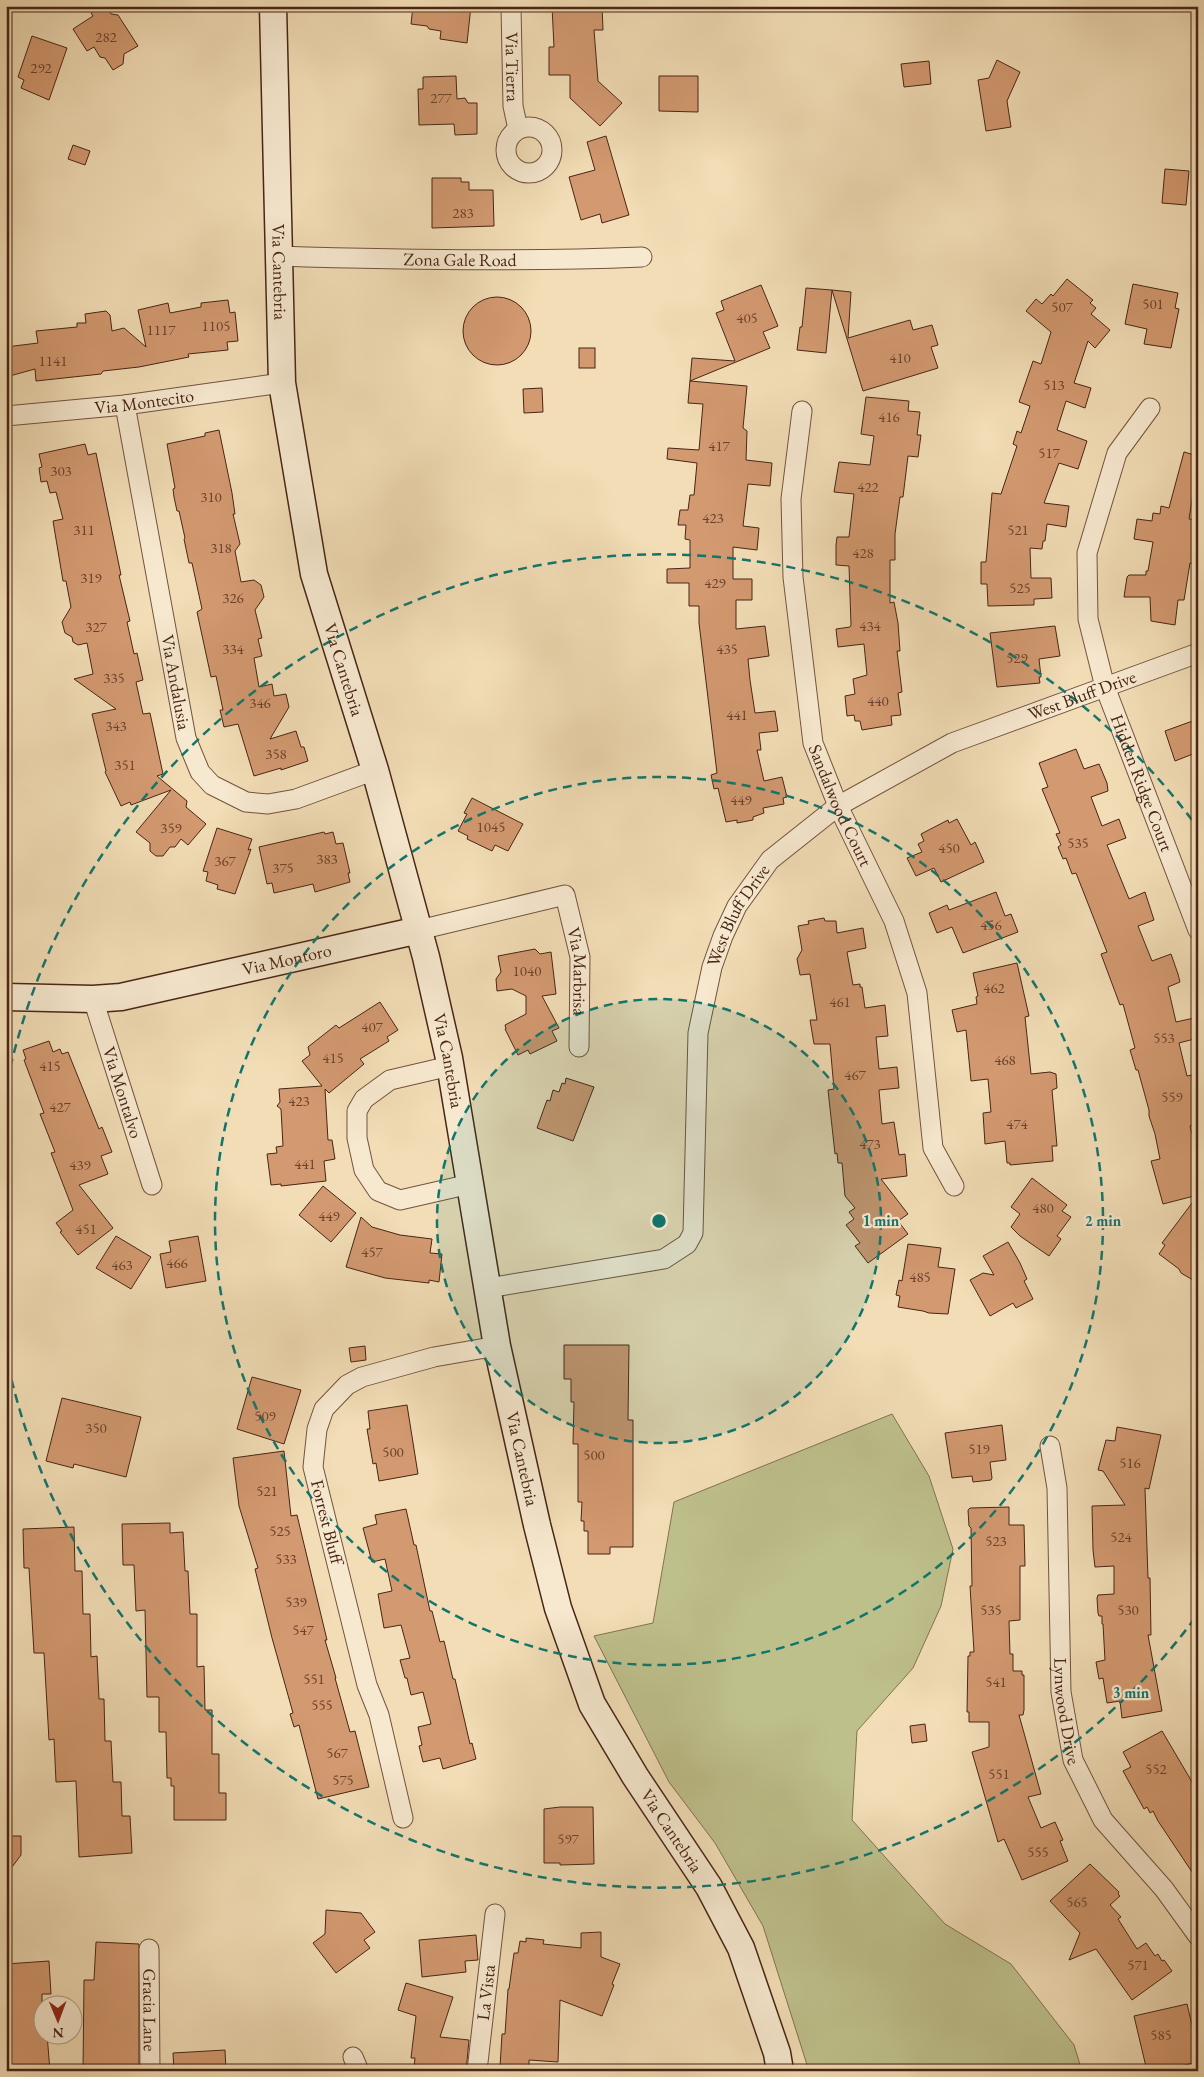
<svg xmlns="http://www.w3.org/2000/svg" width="1204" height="2077" viewBox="0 0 1204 2077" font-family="'EB Garamond',serif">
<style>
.green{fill:#bec08c;stroke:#837250}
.building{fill:#d39970;stroke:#482515}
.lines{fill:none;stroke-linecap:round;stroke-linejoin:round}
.street-casing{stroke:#72533d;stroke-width:21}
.secondary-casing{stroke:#482515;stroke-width:29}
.street{stroke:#f7e9d0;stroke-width:19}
.secondary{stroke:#f7e9d0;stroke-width:26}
.ring{fill:none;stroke:#0f766e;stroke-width:2.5;stroke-dasharray:9 6}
.labels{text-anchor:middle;stroke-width:4.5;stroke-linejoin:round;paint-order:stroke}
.number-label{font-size:15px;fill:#6b422c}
.street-label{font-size:18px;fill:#482515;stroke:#f7e9d0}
.centre{fill:#0f766e;stroke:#f7e9d0;stroke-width:2.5}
.ring-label{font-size:15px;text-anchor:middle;font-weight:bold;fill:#0f766e;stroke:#f7e9d0;stroke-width:4.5;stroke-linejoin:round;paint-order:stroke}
</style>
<rect width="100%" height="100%" fill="#f2ddb6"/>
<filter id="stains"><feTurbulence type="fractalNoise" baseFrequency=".004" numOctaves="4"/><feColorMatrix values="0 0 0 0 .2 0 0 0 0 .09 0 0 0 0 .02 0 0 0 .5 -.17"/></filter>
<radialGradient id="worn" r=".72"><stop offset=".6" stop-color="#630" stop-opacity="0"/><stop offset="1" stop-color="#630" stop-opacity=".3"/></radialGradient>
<path class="green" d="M892,1414L929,1476L953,1549L941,1606L913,1668L857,1731L852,1820L945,1924L1011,1964L1074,2045L1082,2071H809L763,1926L715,1843L669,1782L594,1636L653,1623L674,1502Z"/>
<g class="building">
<path d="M90,6H106L111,14L118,15L138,46L124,54L123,64L113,70L105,58L100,57L94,47L87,51L73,29L93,16L91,13L93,12Z"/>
<path d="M413,6H471L467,43L440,39L441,31L429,29L427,26L411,24Z"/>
<path d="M552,6H602L603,30H594L598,81L622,103L600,126L570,98V75H549V47H554Z"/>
<path d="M32,36L67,48L49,100L21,88L24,80L18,77Z"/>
<path d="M997,60L1020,72L1007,101L1011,127L986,131L978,80L989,78Z"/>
<path d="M929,61L931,84L904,87L901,64Z"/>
<path d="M456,76L457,99L465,98L468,103H477V134L455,135L454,124L419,125L418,89H423V77Z"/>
<path d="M659,76H698V112L659,111Z"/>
<path d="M606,136L629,215L602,223L600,214L581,220L569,177L595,170L587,142Z"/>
<path d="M73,145L90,151L85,165L68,159Z"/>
<path d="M1165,169L1189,171L1186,205L1162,203Z"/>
<path d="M432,178H461V182H469V190H493L494,226L432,228Z"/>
<path d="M1067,279L1093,300L1090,303L1096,308L1091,314L1110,330L1095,348L1088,341L1074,383L1091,388L1085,408L1066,401L1057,430L1087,441L1078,469L1059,463L1044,503L1069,506L1066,527L1047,524L1045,541H1043L1042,549L1030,548L1031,578H1051L1052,598L1034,599V605L988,606L987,584H981V562H986L992,493L1001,494L1017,446L1013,444L1017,431L1021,433L1030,406L1019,402L1033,361L1041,364L1051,332L1026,311L1036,299L1042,304L1051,294L1053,296Z"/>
<path d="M1133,284L1178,293L1175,308L1179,309L1171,348L1144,344L1147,329L1125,324Z"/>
<path d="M761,285L778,326L763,332L770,348L690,381L747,386L743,428L747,431L746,460L772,463L770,486L748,484L743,526L759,528L757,550L733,547V579H752V600H736V629L765,626L769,656L748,659L750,680L755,713L775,711L778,731L759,733L761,750H757L764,781L782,777L787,797L783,798L784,804L763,808L764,813L753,817V820L737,823V820L726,822L718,788L714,789L711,775L717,773L699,623V606H689V583H667V569L690,568V540L685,539L686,525H678L680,510H688L690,495H694L697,463L667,459L668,448L699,450L703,404L688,403L692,358L735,361L716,313L724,310L721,301Z"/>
<path d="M806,288L832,290L826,353L797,350L800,327H802Z"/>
<path d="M832,290L851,292L848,338L910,320L913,330L932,325L938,345L931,347L938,368L863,391Z"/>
<circle cx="497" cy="331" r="34"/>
<path d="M228,300L230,313L235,312L238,341L227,342L228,350L188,354L189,357L139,367L103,371L101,374L36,381L35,369L6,377V347L38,343L36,331L77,327V323H86L85,314L106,311L110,315L112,331L124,328L146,347L138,310L168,303L170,313L201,307V303Z"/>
<rect x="579" y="348" width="16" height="20"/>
<path d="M542,388L543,412L524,413L523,389Z"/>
<path d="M866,397L909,401L908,411L920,412L917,435H921L918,457L908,456L903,497H900L895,534V560H890V603L894,602L898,623L900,651H897L902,692L898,693L901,715L891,716L892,725L862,730L860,721H855L854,715L847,716L845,696L855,694L853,679L867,675L864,644L838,647L836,629L850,627L851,625L849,566L836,565V545L837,537H849L854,494L834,492L839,462L870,465L874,436L861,434Z"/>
<path d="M219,430L232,493L235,514H233L240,544L235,551L241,582L254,580L261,585L264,597L255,610L262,638L258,639L262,656L254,658L259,687L272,684L274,696L286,694L289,707L270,739L296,731L301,747H304L308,761L281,770V768L254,776L238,724L224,727L220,710H223L216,676L211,677L197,612L202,609L192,563H189L184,539L185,538L179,511H177L174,497L173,489L175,488L167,444L205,436V433Z"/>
<path d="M85,444L88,455L96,453L121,575H119L130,621L127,622L134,654L137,653L143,680L136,682L143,714L150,713L163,774L157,776L187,801L186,807L206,824L188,845L181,839L175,847H170L163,856H156L150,851V843L136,832L171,790L131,805L130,802L121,806L105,772L106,771L92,714L116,709L74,679L93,674L87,643L78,645L73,642L72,637L65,633L62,622L71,607L66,581H63L53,521L63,519L56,492L50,493L47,481L41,482L39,468L42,467L39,454Z"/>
<path d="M1184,452L1198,456V489L1194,488L1189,519L1198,520V564L1190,563L1184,600H1178L1175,625L1151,621L1150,597H1124L1127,577L1129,575H1146V571H1148L1153,542L1134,539L1137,519L1152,521L1153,513L1160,514L1161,506L1169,508Z"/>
<path d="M1055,626L1060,656L1039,659L1041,677H1039L1040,683L997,687L990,633Z"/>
<path d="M1198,719V752L1175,761L1165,731Z"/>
<path d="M1076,749L1084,769L1099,764L1107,783L1108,791L1091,797L1102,826L1119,819L1126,838L1107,845L1129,899L1145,892L1154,920L1138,926L1152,961L1171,954L1178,974L1180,982L1168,987L1176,1022L1194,1018L1198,1032V1038L1179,1043L1187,1076L1198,1074V1123L1190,1126L1198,1157V1195L1163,1204L1151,1161L1160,1159L1155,1134L1149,1116V1110L1138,1070H1136L1130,1050L1135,1048L1123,1004L1120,1005L1101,954L1107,952L1076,873L1072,874L1066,858L1063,859L1058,847L1061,845L1056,834L1060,833L1042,789L1048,787L1039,763Z"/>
<path d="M472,798L523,824L508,851L495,845L492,851L467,839L468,836L458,831L467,814L464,813Z"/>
<path d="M957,819L971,845L975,842L984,862L941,882L934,868L916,876L907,858L922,852L918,844L924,841L921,834L948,820L949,823Z"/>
<path d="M217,828L252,839L248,850L251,849L235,894L217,889L218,885L206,881L208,872L203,871Z"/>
<path d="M324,832L325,834L333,832L336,844L343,843L350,873H348L350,882L315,892L313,884L274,893L272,883L267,884L259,847Z"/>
<path d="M996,892L1005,916L1011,914L1018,932L963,953L952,927L937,933L929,913L947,905L949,910Z"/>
<path d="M824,918L825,921H836L837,933L863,928L866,948L847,952L853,985L860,984V987H862L865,1008L885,1005L888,1036L876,1037L879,1069L897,1067L899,1088L879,1090L882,1124L894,1122L899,1155L905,1154L907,1176L881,1179L908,1214L898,1221L908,1234L868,1263L855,1246L860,1243L846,1225L854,1219L849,1212L855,1208L845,1196L842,1163H838L837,1153L835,1154L828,1090L834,1089L830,1044H814L810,1020H817L810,974L800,975L797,959L802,950L798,926L809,924L808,921Z"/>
<path d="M535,949L540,954L551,952L556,994L542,996L559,1028L552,1031L557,1041L530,1054L528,1050L518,1055L505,1029H506L505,1025L526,1014V996L512,989L497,991L496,979L501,972L498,956Z"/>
<path d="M1017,963L1029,1016L1025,1017L1031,1074L1050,1072L1056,1074L1057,1088L1052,1090L1057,1146H1052L1053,1161L1010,1165V1163H1007L1005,1141L985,1144L983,1113L991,1112L988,1079L971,1081L966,1030L957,1032L952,1010L977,1004L976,997L978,996L973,973Z"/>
<path d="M380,1002L398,1030L387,1037L389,1041L360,1059L364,1064L329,1093L325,1089L328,1140H332L335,1159L324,1161L326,1181L281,1186V1184L271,1185L267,1154L277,1153L276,1147L283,1146L281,1109L277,1106L280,1102L279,1089L322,1086L302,1061L310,1055L308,1047L336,1025L339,1028Z"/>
<path d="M49,1041L53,1052L60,1049L62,1054L68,1052L99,1129L102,1127L112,1152L101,1156L108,1174L79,1185L113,1228L78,1255L60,1232L62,1231L56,1223L73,1210L51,1153L55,1152L40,1114L44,1113L24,1060L26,1059L23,1050Z"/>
<path d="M566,1078L594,1087L573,1141L537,1128L547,1100L550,1101L553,1090L559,1092L562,1083L565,1084Z"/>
<path d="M1032,1178L1067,1205L1062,1211L1071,1217L1057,1236L1061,1239L1049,1256L1020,1236L1011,1227L1020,1214L1011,1207Z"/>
<path d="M323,1186L356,1213L331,1242L299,1215Z"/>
<path d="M1198,1195V1283L1181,1273L1179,1269L1159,1254L1165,1245L1162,1243Z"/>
<path d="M361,1217L372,1227L400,1235L432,1239L430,1253L442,1254L439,1282L429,1280V1283L385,1278L346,1267Z"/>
<path d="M116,1236L151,1257L131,1289L96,1268Z"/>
<path d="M198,1236L206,1281L166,1288L160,1254L171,1252L169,1241Z"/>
<path d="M1008,1242L1020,1263L1027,1279L1024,1281L1033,1299L1016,1308L1013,1303L990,1316L970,1280L983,1273L994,1275L983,1256Z"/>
<path d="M908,1244L941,1248L938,1267L955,1269L948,1314L929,1313L923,1311L898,1307L900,1296L896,1295L899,1280L902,1281Z"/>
<path d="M564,1345H629L628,1420H633V1547H610V1554H588V1531H584V1521H581L582,1502H578V1444H573L574,1402H571V1379H564Z"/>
<path d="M365,1346L366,1360L351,1362L349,1348Z"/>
<path d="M252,1377L301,1390L284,1444L237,1429Z"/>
<path d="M62,1398L141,1417L126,1477L74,1464L73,1468L46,1461Z"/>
<path d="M407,1405L418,1474L379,1481L376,1463L373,1464L367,1429H370L368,1411Z"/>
<path d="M1002,1425L1006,1460L990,1462L992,1478L991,1480L973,1482L972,1476L952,1478L945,1433Z"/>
<path d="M1117,1427L1161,1435L1149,1489L1145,1488L1148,1578H1150L1151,1635H1148L1162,1711L1122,1718L1120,1701L1107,1703L1103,1678L1099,1679L1096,1662L1105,1660L1103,1624H1102V1616H1099L1098,1613L1097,1598L1098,1595L1114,1594V1566L1095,1567L1093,1550L1092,1506L1125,1505L1103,1471L1098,1470L1106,1440L1115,1441Z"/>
<path d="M284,1451L291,1516L297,1515L327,1640H325L336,1678H335L350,1732L355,1731L369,1787L318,1799L299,1725L294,1727L290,1714L293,1713L272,1638L255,1569L258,1568L239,1506L233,1458Z"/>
<path d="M1009,1507V1525H1024L1025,1566H1020V1620L1009,1621L1010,1654H1013V1671H1022V1675H1024V1710L1023,1715H1019L1041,1794L1028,1797L1041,1828L1055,1822L1063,1840L1060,1841L1068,1861L1022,1880L1004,1839L998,1842L972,1752L989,1747V1722H969V1712H967L968,1656H970V1652H974L970,1586H972L971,1528L969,1526L968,1510L970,1508Z"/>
<path d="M406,1509L414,1545H416L430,1611H432L440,1642L444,1641L453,1679H455L470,1744L472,1743L476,1759L443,1769L440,1758L423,1762L419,1746L422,1745L418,1727L431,1724L423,1692L411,1695L407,1678H405L400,1660L410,1658L401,1625L384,1628L378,1594L392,1591L385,1559L372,1562L363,1528L377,1524L375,1515Z"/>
<path d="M170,1523V1533L183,1532L185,1571H188L190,1614H197V1667L204,1666L205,1710H212V1754H219V1793H226V1820H174V1786H171V1778H167L166,1732H159V1697H147L145,1610L136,1611L134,1565H123L122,1524Z"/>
<path d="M74,1527L75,1571H82L83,1614H90L91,1657L97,1656L99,1699H104L105,1741H111L113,1782H121L122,1816H130L132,1853L79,1857L76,1781L56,1782L54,1739L49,1740L44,1653H34L29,1568H24L23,1529Z"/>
<path d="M925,1724L927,1741L912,1743L910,1726Z"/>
<path d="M1162,1731L1198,1792V1881L1158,1821L1153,1811L1150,1813L1147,1807L1144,1809L1123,1771L1131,1767L1123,1752Z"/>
<path d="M560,1807H593L594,1864L560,1865V1863H544V1809Z"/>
<path d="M6,1836H21V1855L6,1875Z"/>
<path d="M1090,1864L1119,1892L1118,1894L1120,1896L1110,1905L1121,1917L1118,1919L1137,1949L1146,1943L1155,1956L1158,1954L1162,1961L1164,1960L1172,1971L1132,2000L1096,1949L1069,1960L1080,1933L1050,1901Z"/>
<path d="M326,1910L361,1913L375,1932L364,1940L370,1948L336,1973L313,1943L325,1934Z"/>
<path d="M601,1932V1957L620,1964L612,1984L614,1985L602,2016L560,2000L558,2062L529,2060V2069L500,2067L502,2034H505L508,1989H509L514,1953H518L520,1941L526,1942V1938L544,1940L543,1944L581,1948V1933Z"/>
<path d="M476,1935L478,1960L465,1961L466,1972L422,1977L419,1940Z"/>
<path d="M96,1942L139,1944V2071H83L84,1980H94Z"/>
<path d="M49,1961L51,1994H42V2034H47L50,2071H6V1964Z"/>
<path d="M406,1983L453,1997L440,2037L469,2040L466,2071H442L414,2067L415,2058H411L416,2016L398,2010Z"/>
<path d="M1187,2004L1198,2050V2062L1158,2071H1147L1134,2016Z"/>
<path d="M225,2050L226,2071H174L173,2053Z"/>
</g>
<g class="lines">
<g class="street-casing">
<g id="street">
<path id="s1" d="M511,6L513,106L518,129"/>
<circle cx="529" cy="150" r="23"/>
<path id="s2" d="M278,256C400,260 521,262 642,257"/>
<path id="s3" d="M125,405L186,738L200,772L212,785L246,802L268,804L296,799L375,770"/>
<path id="s4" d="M1150,408L1117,453L1087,553L1088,619L1105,687L1198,930"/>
<path id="s5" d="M802,411L791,499L793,577L813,743L838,806L894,921L917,993L933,1148L954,1186"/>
<path id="s6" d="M6,416L125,405L282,383"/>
<path id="s7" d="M419,930L565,895L580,957L579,1047"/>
<path id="s8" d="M93,999L152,1185"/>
<path d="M450,1066L390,1080L364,1099L357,1111V1138L364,1170L378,1191L400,1200L470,1184"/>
<path id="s9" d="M488,1288L664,1259L687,1244L693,1233L698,1033L712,967L723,936L737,906L770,860L838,806L952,743L1198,653"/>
<path id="s10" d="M1050,1446L1057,1488L1061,1692L1073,1760L1103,1820L1164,1889L1198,1936"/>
<path d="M403,1818L379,1715L367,1685L313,1467L317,1429L324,1409L347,1385L362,1377L434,1357L497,1346"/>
<path id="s11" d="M149,1949L150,2071"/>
<path d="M353,2057L359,2071"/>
<path id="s12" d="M477,2071L495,1914"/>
</g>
</g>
<g class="secondary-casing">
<g id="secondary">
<path id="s13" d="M273,6L282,383L314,574L375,770L426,957L449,1058L497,1346L537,1525L558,1608L592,1704L635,1776L709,1887L741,1948L777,2053L780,2071"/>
<path id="s14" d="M6,997L93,999L121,997L419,930"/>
</g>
</g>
<use href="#street" class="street"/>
<use href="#secondary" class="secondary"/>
</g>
<circle cx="659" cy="1221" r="222" fill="#0f766e" fill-opacity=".12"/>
<g class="ring">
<circle cx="659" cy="1221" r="222"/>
<circle cx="659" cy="1221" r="444"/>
<path d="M1195 1618A667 667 0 0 1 7 1360M7 1082A667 667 0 0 1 1195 824"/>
</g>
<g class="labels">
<g class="number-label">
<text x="106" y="42">282</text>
<text x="41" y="73">292</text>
<text x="441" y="103">277</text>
<text x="463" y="218">283</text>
<text x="1153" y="309">501</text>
<text x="1062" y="312">507</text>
<text x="747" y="323">405</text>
<text x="216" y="331">1105</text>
<text x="161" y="335">1117</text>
<text x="900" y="363">410</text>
<text x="53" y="366">1141</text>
<text x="1054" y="390">513</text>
<text x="889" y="422">416</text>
<text x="719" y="451">417</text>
<text x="1049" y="458">517</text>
<text x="61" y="476">303</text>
<text x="868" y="492">422</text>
<text x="211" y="502">310</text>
<text x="713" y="523">423</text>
<text x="84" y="535">311</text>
<text x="1018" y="535">521</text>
<text x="221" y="553">318</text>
<text x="863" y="558">428</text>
<text x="91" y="583">319</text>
<text x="715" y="588">429</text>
<text x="1020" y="593">525</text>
<text x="233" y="603">326</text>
<text x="870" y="631">434</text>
<text x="96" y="632">327</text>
<text x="233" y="654">334</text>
<text x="727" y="654">435</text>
<text x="1017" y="663">529</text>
<text x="114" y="683">335</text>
<text x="878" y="706">440</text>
<text x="260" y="708">346</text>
<text x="737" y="720">441</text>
<text x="116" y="731">343</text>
<text x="276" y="759">358</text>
<text x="125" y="770">351</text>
<text x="741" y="805">449</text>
<text x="491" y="832">1045</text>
<text x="171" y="833">359</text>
<text x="1078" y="848">535</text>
<text x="949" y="853">450</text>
<text x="327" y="864">383</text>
<text x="225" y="866">367</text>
<text x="283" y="873">375</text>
<text x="991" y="930">456</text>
<text x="527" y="976">1040</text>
<text x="994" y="993">462</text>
<text x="840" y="1007">461</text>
<text x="372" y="1032">407</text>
<text x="1164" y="1043">553</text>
<text x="333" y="1063">415</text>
<text x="1005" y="1065">468</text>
<text x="50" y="1071">415</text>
<text x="855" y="1080">467</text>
<text x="1172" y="1102">559</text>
<text x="299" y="1106">423</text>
<text x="60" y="1112">427</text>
<text x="1017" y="1129">474</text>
<text x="870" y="1149">473</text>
<text x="305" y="1169">441</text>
<text x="80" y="1170">439</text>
<text x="1043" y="1213">480</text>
<text x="329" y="1221">449</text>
<text x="86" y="1234">451</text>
<text x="372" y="1257">457</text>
<text x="177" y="1268">466</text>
<text x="122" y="1270">463</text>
<text x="920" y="1282">485</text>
<text x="265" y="1421">509</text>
<text x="96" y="1433">350</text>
<text x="979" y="1454">519</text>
<text x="393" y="1457">500</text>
<text x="594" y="1460">500</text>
<text x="1130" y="1468">516</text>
<text x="267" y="1496">521</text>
<text x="280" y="1536">525</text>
<text x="1121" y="1542">524</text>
<text x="996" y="1546">523</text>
<text x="286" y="1564">533</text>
<text x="296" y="1607">539</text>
<text x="991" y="1615">535</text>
<text x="1128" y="1615">530</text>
<text x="303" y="1635">547</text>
<text x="314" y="1684">551</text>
<text x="996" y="1687">541</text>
<text x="322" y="1710">555</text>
<text x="337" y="1758">567</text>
<text x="1156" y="1774">552</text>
<text x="999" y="1779">551</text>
<text x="343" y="1785">575</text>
<text x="568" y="1844">597</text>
<text x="1038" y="1857">555</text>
<text x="1077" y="1907">565</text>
<text x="1138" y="1970">571</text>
<text x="1161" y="2040">585</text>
</g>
<g class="street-label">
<text dy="6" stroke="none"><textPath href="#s1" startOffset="61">Via Tierra</textPath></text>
<text dy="6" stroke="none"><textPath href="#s2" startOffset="182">Zona Gale Road</textPath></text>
<text dy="6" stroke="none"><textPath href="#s13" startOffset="266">Via Cantebria</textPath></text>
<text dy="6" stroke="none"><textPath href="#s6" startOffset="139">Via Montecito</textPath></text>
<text dy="6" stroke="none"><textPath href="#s13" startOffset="671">Via Cantebria</textPath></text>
<text dy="6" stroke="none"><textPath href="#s3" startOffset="282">Via Andalusia</textPath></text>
<text dy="6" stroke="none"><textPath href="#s9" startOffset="964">West Bluff Drive</textPath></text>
<text dy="6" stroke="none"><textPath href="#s4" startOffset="399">Hidden Ridge Court</textPath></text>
<text dy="6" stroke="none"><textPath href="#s5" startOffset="402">Sandalwood Court</textPath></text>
<text dy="6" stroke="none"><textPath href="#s9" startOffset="544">West Bluff Drive</textPath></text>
<text dy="6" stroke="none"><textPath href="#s14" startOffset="285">Via Montoro</textPath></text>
<text dy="6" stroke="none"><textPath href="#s7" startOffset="228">Via Marbrisa</textPath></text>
<text dy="6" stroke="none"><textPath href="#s13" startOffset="1076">Via Cantebria</textPath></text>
<text dy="6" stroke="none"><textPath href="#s8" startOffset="98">Via Montalvo</textPath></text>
<text dy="6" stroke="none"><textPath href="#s13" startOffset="1481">Via Cantebria</textPath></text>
<text transform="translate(327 1522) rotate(76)" y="6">Forrest Bluff</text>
<text dy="6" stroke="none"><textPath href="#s10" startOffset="266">Lynwood Drive</textPath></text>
<text dy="6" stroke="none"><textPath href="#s13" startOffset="1886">Via Cantebria</textPath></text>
<text dy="6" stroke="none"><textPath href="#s12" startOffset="79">La Vista</textPath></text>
<text dy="6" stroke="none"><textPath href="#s11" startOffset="61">Gracia Lane</textPath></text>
</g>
</g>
<circle cx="659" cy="1221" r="8" class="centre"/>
<g class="ring-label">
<text x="881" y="1226">1 min</text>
<text x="1103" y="1226">2 min</text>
<text x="1131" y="1698">3 min</text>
</g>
<rect width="1204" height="2077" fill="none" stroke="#f2ddb6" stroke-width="25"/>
<rect x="8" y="8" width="1189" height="2062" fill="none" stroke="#482515" stroke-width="2.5"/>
<rect x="12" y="12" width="1179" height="2052" fill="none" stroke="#482515"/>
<g transform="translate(58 2020) rotate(179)"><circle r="24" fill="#f7e9d0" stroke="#b19b85"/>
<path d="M0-4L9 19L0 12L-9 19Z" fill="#8f2418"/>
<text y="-8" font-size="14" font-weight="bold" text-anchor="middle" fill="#482515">N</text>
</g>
<rect width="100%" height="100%" filter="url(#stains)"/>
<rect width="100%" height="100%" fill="url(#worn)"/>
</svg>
